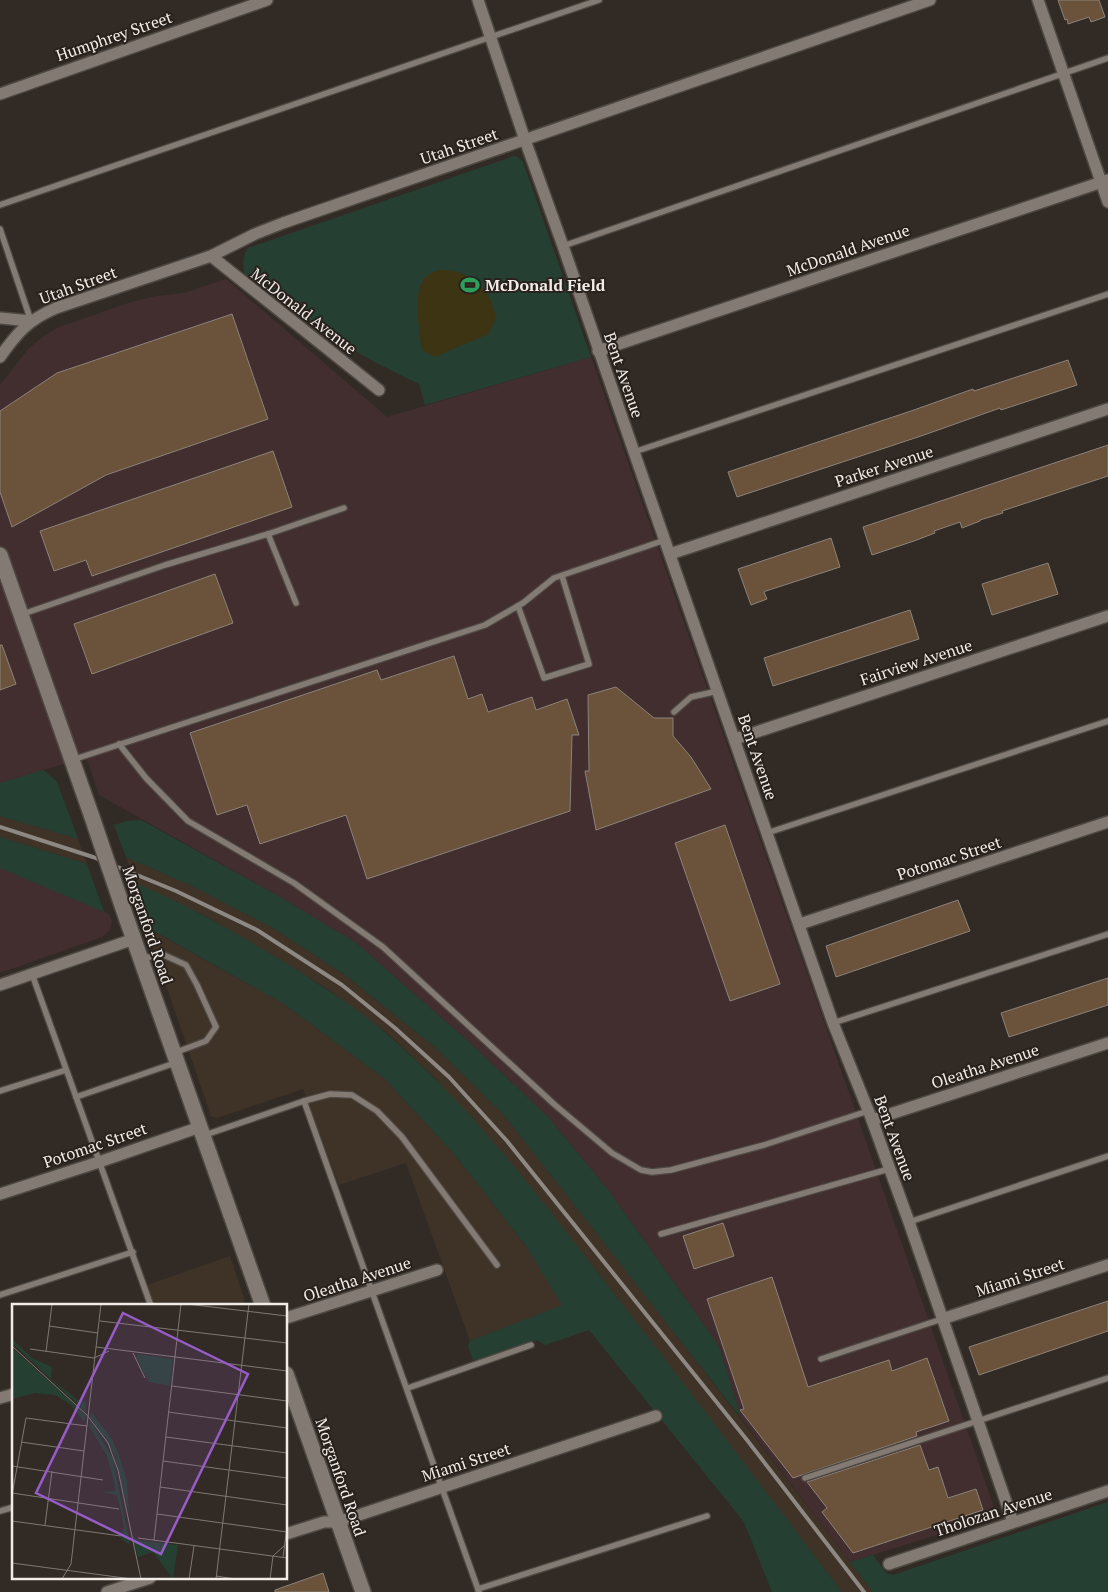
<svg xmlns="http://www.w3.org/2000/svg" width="1108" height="1592" viewBox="0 0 1108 1592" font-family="'PT Serif',serif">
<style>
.built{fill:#3f3328}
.industrial{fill:#422e2f}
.green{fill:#254032}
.sand{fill:#3c3413}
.building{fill:#6b523b;stroke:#8b837b}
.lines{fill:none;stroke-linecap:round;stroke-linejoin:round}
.lane-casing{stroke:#4e4842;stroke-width:8}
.street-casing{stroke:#4e4842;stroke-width:14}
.secondary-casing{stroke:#4e4842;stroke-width:18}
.lane{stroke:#837b73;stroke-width:5.5}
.street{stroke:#837b73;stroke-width:11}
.secondary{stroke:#837b73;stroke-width:15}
.rail{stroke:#8e8883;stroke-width:4}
.secondary-bridge-casing{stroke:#4e4842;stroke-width:18;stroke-linecap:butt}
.secondary-bridge{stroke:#837b73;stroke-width:15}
.labels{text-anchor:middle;stroke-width:4;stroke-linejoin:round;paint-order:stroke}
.street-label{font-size:16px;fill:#f1ece8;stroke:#28211c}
.poi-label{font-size:16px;font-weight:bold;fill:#f1ece8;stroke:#28211c;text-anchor:start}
.inset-road{fill:none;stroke:#7e7873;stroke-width:1}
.view{fill:#985cc9;fill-opacity:0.15;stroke:#985cc9;stroke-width:2.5}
.inset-edge{fill:none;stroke:#f1ece8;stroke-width:2.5}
</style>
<rect width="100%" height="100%" fill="#322b25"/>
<g class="built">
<path d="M0,816L78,839L87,864L0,837Z"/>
<path d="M126,857L194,887L273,928L345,975L436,1048L504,1115L671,1328L873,1592H842L596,1270L435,1078L387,1033L326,988L267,952L205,916L135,883Z"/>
<path d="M146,927L284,1004L385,1079L455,1155L526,1246L563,1305L470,1341L406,1163L339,1185L303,1089L217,1118L211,1116Z"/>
<path d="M230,1256L244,1298V1306H154L147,1285Z"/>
</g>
<g class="industrial">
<path d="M226,279L387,417L591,357L993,1504L994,1510L988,1519L850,1562L741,1418L719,1346L609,1191L548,1117L469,1042L355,942L275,894L99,795L86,757L0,783V385L29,348L44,336L57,328L128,303L157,296L184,293Z"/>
<path d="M0,867L109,914L112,921L110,930L102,937L0,973Z"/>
</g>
<g class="green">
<path d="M514,156L518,157L523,162L591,357L425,405L419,384C395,372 371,361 348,347C312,325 278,299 245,274C242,267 243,253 248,248Z"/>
<path d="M43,770L57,782L78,839L0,816V783Z"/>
<path d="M141,820L275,894L355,942L469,1042L548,1117L609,1191L719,1346L741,1418L504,1115L436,1048L345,975L273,928L194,887L126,857L114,825L127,821Z"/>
<path d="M0,837L87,864L104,912L0,868Z"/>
<path d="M135,883C190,906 242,936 292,967C325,988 359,1009 388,1035C476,1111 545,1205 616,1296C692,1394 767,1493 842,1592H772L744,1522L589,1330L545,1345L537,1340L479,1359L473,1360L468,1346L470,1341L562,1305L526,1246L455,1155L385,1079L284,1004L152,930Z"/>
<path d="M1108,1502V1592H873L850,1562L873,1555L886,1573L893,1575Z"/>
</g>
<path class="sand" d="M446,270C475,273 492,291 496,319L488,334L435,357L423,351L421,344C419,326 412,288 427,276C432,271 439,270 446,270Z"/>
<g class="building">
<path d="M1058,0H1099L1105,17L1091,22L1089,17L1068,24L1067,19L1065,20Z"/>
<path d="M232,314L268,419L106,475L12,527L0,492V411L57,373Z"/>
<path d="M1068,360L1077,385L1001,410L1000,408L924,435L737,497L728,472L911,411L973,389L974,391Z"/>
<path d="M1108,445V476L1002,511L1003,513L980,520V521L962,528L960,522L934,531L935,533L914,541L872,555L863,527Z"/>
<path d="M273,451L292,507L92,576L86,560L54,571L40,531Z"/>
<path d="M831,538L840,567L766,591L764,592L767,599L751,605L738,569Z"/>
<path d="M1048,563L1058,594L992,615L982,584Z"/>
<path d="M215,574L233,623L92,674L74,624Z"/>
<path d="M910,610L919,639L773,686L764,658Z"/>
<path d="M0,645H2L16,684L0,690Z"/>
<path d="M454,656L468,699L482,694L488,712L532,697L536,710L567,699L579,735H572L570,811L367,879L346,815L260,844L247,805L217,815L190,733L377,670L381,680Z"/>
<path d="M616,687L654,718H673V736L691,757L711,789L596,830L585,771H589L588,695Z"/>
<path d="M725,825L780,984L730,1001L675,843Z"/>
<path d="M958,900L970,931L836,977L826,946Z"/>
<path d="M1108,978V1005L1009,1037L1001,1013Z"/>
<path d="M723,1223L734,1256L694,1269L683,1236Z"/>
<path d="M772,1277L808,1387L889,1360L892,1371L927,1358L949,1421L916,1432L917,1436L793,1478L740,1410L744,1409L707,1299Z"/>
<path d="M1108,1301V1331L979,1375L969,1347Z"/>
<path d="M920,1445L929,1470L938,1467L948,1498L976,1489L983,1510L853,1553L822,1512L827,1508L807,1482Z"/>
<path d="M323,1573L329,1592H275V1590Z"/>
</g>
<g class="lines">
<g class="lane-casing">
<g id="lane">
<path d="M0,205L599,0"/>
<path d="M0,229L31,321"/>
<path d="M563,246L1108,58"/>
<path d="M634,452L1108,294"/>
<path d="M268,534L296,603"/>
<path d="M518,606L544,678L589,664L562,576"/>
<path d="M23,614L165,565L268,534L344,508"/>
<path d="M674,712L691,697L718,691"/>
<path d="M119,744L146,778L188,821L294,883L383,947L555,1105L612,1153L641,1170L652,1172L671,1170L764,1145L868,1111"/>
<path d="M72,760L485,625L523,603L554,578L665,540"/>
<path d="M767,833L1108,721"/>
<path d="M142,958L164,955L186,965L197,985L216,1027L206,1041L174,1053"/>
<path d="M32,974L151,1306"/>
<path d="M833,1023L1108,934"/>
<path d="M0,1091L66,1070"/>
<path d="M76,1097L175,1063"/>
<path d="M304,1101L330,1094L352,1095L377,1111L402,1137L497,1265"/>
<path d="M205,1135L304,1101L479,1592"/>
<path d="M909,1222L1108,1156"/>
<path d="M661,1234L889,1169"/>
<path d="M0,1295L133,1252"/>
<path d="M821,1359L942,1319"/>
<path d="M408,1388L531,1345"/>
<path d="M805,1478L1108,1378"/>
<path d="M0,1511L14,1507"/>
<path d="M478,1589L707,1516"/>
</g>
</g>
<g class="street-casing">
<g id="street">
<path d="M478,0L525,140L563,246L634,452L833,1023L872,1120L909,1222L1013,1522"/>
<path d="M1038,0L1108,202"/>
<path d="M0,94L267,0"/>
<path d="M211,256L379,390"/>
<path d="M0,318L31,321"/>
<path d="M598,351L1108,180"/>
<path d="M0,357C17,333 28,320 56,308L211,256L255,234L283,223L930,0"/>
<path d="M670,554L1108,409"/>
<path d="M735,739L1108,616"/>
<path d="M800,924L1108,822"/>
<path d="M0,985L134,939"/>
<path d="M872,1120L1108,1043"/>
<path d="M0,1194L99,1162L200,1127"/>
<path d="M286,1318L437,1270"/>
<path d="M942,1319L1108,1265"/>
<path d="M0,1398L14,1394"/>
<path d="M286,1534L324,1522H338L656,1416"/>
<path d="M889,1564L1108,1491"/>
<path d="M107,1592L150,1578"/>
</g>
</g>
<g class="secondary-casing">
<g id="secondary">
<path d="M0,555L92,817"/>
<path d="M127,920L263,1306"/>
<path d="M286,1374L363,1592"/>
</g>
</g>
<use href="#lane" class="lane"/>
<use href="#street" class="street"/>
<use href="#secondary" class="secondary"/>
<path class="rail" d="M0,827L93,857L176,891L257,930L342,985L395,1028L449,1077L507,1141L747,1440L864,1592"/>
<g class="secondary-bridge-casing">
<path id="secondary-bridge" d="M92,817L127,920"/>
</g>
<use href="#secondary-bridge" class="secondary-bridge"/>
</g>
<defs>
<g id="stadium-bare" transform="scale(1.5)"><path d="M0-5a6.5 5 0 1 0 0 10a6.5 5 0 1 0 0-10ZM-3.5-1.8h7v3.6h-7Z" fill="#2e9e5b" stroke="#28211c" stroke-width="2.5" paint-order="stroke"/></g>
</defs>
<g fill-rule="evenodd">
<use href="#stadium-bare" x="470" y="285"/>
</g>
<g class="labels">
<g class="street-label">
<text transform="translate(114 36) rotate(-19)" y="6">Humphrey Street</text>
<text transform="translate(459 146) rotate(-19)" y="6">Utah Street</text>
<text transform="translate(848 250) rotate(-19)" y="6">McDonald Avenue</text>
<text transform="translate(78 285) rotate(-20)" y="6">Utah Street</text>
<text transform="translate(304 311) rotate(38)" y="6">McDonald Avenue</text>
<text transform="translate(624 375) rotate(71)" y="6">Bent Avenue</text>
<text transform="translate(884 466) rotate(-18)" y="6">Parker Avenue</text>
<text transform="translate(916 662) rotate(-18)" y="6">Fairview Avenue</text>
<text transform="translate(758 757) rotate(71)" y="6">Bent Avenue</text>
<text transform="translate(949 858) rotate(-18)" y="6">Potomac Street</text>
<text transform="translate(148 925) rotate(71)" y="6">Morganford Road</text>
<text transform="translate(985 1066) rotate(-18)" y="6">Oleatha Avenue</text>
<text transform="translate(895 1138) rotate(70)" y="6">Bent Avenue</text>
<text transform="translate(95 1145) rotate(-19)" y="6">Potomac Street</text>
<text transform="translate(1020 1277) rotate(-18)" y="6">Miami Street</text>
<text transform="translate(357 1279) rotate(-18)" y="6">Oleatha Avenue</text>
<text transform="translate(466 1462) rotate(-18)" y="6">Miami Street</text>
<text transform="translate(341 1477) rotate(71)" y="6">Morganford Road</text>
<text transform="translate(993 1512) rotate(-18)" y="6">Tholozan Avenue</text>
</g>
<g class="poi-label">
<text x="485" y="291">McDonald Field</text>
</g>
</g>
<g transform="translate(12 1304)">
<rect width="275" height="275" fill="#322b25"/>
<path d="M0,35L20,54L40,63L39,75L66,96L74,98V108L0,39ZM0,44L74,111L73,118L58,100L43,91L23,89L0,95ZM126,50L161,55L158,82L137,78L124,53ZM79,108L100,135L107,152L115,177L117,210L103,151L78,113ZM78,116L101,154L118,241L109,235L112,222L105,191L90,188L103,187L102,178L95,152L77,122ZM121,232L125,236L166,241L161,275L141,248L126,253Z" fill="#254032"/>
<path class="inset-road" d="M175,0L275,12M88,17L275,39M37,22L86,29M0,42L75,111L96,139L106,166L129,275M84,43L275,67M18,45L82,54L97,47M34,48L40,0M121,49L133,74M160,82L275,97M156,108L275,124M154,133L275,149M9,138L72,147M151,157L275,174M0,162L91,176M148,183L275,201M0,189L107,205M0,191L14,114L75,122M145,210L275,228M0,217L109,232M33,221L40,167M126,234L275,254M142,236L169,0M271,253L275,223M0,259L120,275M204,272L223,275M50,275L59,260L89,0M177,275L182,242M204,275L237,0M258,275L261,252L273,241"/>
<path class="view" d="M111,9L236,70L149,250L24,189Z"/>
<rect width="275" height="275" class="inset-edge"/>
</g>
</svg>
